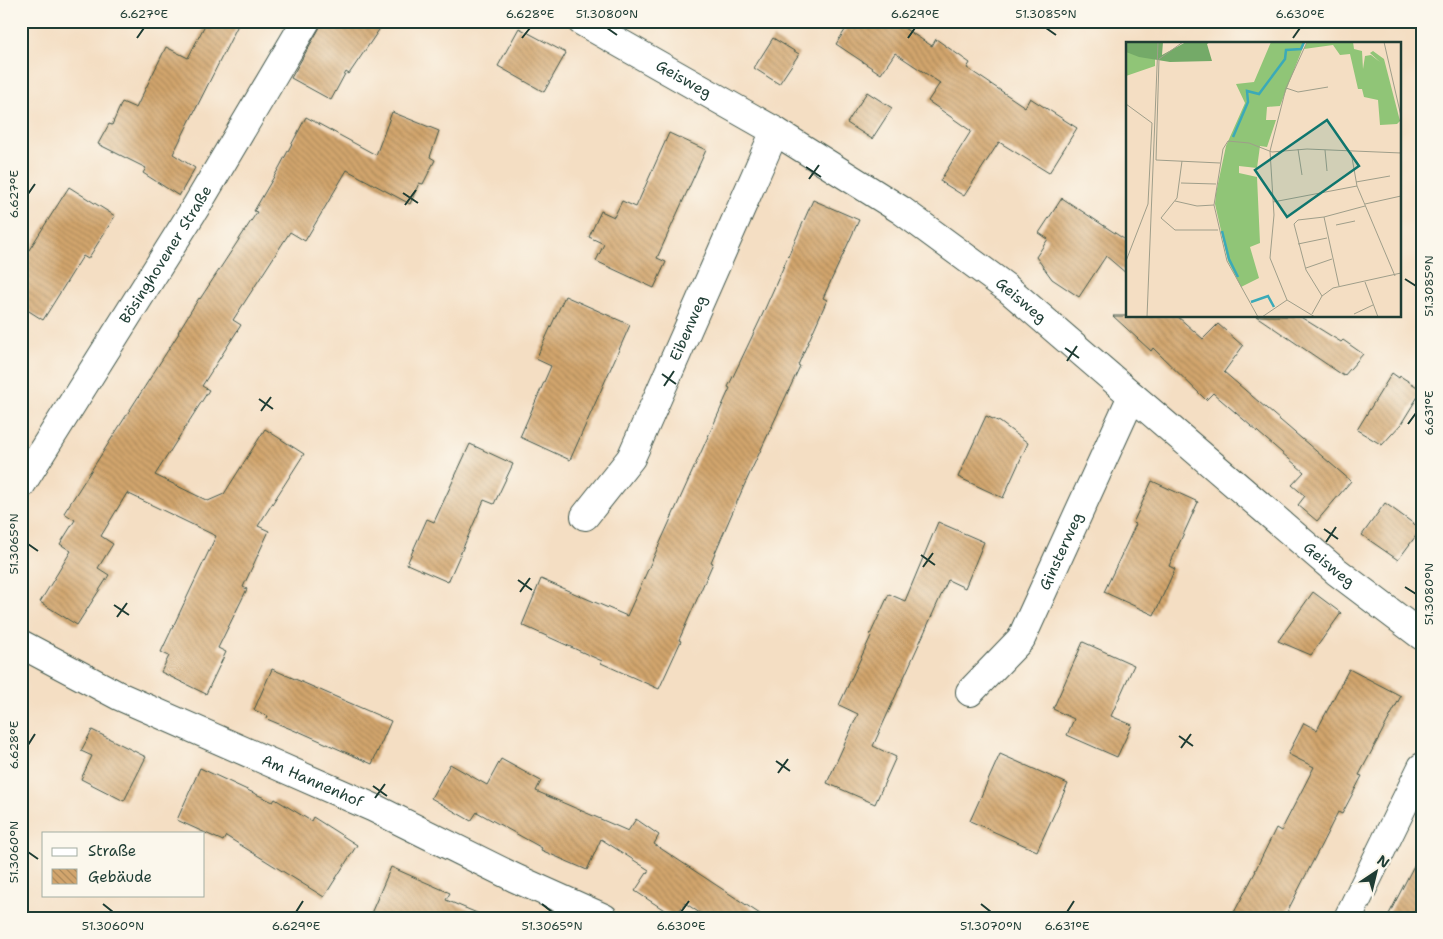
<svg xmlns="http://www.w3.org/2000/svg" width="1443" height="939" viewBox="0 0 1443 939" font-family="'Shantell Sans',sans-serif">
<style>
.building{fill:url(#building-back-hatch)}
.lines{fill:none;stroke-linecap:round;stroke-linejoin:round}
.minor-casing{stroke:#3f5549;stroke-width:30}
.minor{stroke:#fff;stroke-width:28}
.ticks{fill:none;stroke:#1f3d34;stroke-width:2}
.labels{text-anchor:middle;stroke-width:5;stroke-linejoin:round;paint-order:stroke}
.street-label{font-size:15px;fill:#1f3d34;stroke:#fbf7ec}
.inset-river{fill:none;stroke:#3baab8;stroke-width:2.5}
.inset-road{fill:none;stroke:#9f9e8a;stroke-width:1}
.view{fill:#0f766e;fill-opacity:0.15;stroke:#0f766e;stroke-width:2.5}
.inset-edge{fill:none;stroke:#1f3d34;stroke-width:2.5}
.neatline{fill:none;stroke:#1f3d34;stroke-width:2}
.ticks-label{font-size:12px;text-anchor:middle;fill:#1f3d34}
</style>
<defs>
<pattern id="building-back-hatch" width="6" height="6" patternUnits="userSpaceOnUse" patternTransform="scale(1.25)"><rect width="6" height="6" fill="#d2a56d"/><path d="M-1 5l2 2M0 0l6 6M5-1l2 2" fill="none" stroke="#aa885a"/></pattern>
</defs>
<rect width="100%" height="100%" fill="#fbf7ec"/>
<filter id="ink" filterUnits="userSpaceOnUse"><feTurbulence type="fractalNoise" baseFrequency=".02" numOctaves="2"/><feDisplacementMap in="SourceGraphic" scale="10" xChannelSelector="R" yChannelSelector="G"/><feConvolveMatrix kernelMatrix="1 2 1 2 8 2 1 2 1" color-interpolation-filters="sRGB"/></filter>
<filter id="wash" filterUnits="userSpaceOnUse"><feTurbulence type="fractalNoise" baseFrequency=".0096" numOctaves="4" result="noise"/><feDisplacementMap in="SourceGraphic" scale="20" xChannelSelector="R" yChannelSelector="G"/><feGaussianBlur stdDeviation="1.12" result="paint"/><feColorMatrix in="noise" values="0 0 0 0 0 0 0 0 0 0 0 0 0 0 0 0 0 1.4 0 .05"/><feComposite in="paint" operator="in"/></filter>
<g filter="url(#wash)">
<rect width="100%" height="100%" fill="#f4dec3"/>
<g id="blocks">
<g class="building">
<path d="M207,21H240L173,154L195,168L179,196L143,173L146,168L98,144L109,124L112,125L122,102L136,108L166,47L188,58Z"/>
<path d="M322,21H385L349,74L346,72L331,100L291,78L319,29Z"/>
<path d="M851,21H893L932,46L936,39L970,63L967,68L1025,107L1030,98L1077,128L1049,173L999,142L964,196L940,181L971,131L928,101L940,83L895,53L881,74L836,44Z"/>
<path d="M519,28L566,53L544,92L498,66Z"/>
<path d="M773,38L799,54L779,84L754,68Z"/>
<path d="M867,92L892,108L872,139L847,123Z"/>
<path d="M392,112L439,131L430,157L435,160L423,184L419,183L410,204L347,170L305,241L290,232L233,320L241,325L202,386L209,390L155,475L208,501L224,494L265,429L304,454L258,526L269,531L243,587L247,589L218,648L226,652L206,694L161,672L169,656L161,652L216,536L127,493L101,536L113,544L98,568L109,575L77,625L40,602L71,551L60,544L75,520L64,513L179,333L178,332L199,298L200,299L257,212L254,211L279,168L306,117L376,155Z"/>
<path d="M669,133L706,150L657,258L666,262L654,288L596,261L604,244L589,237L601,211L614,217L622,201L636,207Z"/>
<path d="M69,187L115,216L88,259L83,256L43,320L21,306V245L29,250Z"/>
<path d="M1062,198L1127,241V274L1106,256L1079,297L1052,279L1036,257L1048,239L1039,233Z"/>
<path d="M813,200L859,220L823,298L827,300L798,365L800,366L743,488L711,562L713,563L679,640L681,641L659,689L601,663L602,661L522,625L541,579L627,616L730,388L728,387L760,320Z"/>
<path d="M565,296L630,325L570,460L520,437L551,366L536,359Z"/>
<path d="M1113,316H1177L1203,339L1218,324L1243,346L1224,372L1351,481L1317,521L1298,505L1305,496L1292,485L1304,472L1213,393L1206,400L1153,348L1151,351Z"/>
<path d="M1256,316H1299L1341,342L1343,340L1363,354L1344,376Z"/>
<path d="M1392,373L1399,378L1400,376L1422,390L1401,424L1382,445L1357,430Z"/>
<path d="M986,416L1000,422L1028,443L1003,498L958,477Z"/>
<path d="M470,444L513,464L494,504L484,500L448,582L407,564L427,519L434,522Z"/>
<path d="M1152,481L1198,502L1169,566L1175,569L1154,615L1104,592L1136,524L1133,523Z"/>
<path d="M1385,503L1421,529L1398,560L1362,535Z"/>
<path d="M938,522L984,542L965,588L948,580L873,746L896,757L875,804L827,783L858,714L839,705L871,636L870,635L889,594L905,601Z"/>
<path d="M1313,592L1341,613L1311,655L1278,641Z"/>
<path d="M1083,642L1134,665L1111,716L1132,725L1117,757L1067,735L1074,719L1053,709Z"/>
<path d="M272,669L391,721L372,764L298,731V732L267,719L268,716L254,710Z"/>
<path d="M1349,669L1401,696L1359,775L1362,776L1342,814L1338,812L1284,918H1231L1256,871H1255L1276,828L1281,831L1314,767L1288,754L1304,723L1317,730Z"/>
<path d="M92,730L146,757L124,801L81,779L92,756L81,751Z"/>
<path d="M1000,754L1068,784L1037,851L970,821Z"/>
<path d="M501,759L541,781L536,791L628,831L636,819L659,835L654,844L766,918H707L685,903L675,917L635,891L649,870L601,839L587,870L541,850L542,848L477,812L471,821L431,798L450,764L487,785Z"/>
<path d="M200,768L273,802L275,799L311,821L313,817L357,845L324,897L226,836L223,841L177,820Z"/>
<path d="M1422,850V918H1387Z"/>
<path d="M391,867L450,893L446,900L489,918H369Z"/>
</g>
</g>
</g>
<g filter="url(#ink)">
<use href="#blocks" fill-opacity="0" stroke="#3f5549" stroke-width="1"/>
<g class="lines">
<g class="minor-casing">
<g id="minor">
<path id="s1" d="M581,21L775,131L901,210L1007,288L1336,571L1422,636"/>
<path id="s2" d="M21,485L197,205L306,21"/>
<path id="s3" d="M585,516L631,458L775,131"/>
<path id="s4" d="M21,644L119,696L374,808L515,878L604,918"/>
<path id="s5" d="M970,692L1021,639L1132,396"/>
<path d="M1348,918L1422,767"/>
</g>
</g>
<use href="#minor" class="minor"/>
</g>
</g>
<path class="ticks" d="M607,28L617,35M1046,28L1056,35M137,38L144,28M522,38L530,28M908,38L915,28M1293,38L1300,28M806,167L821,177M809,179L819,165M403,193L418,203M28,194L35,184M405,205L416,190M1405,279L1416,286M1065,348L1079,358M1067,361L1077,346M662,374L676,384M664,386L674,371M259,399L273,409M261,411L271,397M1408,424L1416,413M1324,529L1338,539M1326,542L1336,527M28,544L38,551M921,555L935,565M923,567L933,553M518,580L532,590M1405,587L1416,594M520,592L530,578M114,605L129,615M117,617L127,603M1179,736L1193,746M28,745L35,734M1181,748L1191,734M776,761L790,771M778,773L788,759M373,786L387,796M375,798L385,784M28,852L38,859M103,904L113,912M542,904L552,912M981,904L991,912M296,912L303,901M681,912L689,901M1067,912L1074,901"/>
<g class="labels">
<g class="street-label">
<text dy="5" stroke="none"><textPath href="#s1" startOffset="118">Geisweg</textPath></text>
<text dy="5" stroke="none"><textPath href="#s2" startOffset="272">Bösinghovener Straße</textPath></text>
<text dy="5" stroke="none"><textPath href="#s1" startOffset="522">Geisweg</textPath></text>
<text dy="5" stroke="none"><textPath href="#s3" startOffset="216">Eibenweg</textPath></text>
<text dy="5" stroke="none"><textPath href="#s5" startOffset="170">Ginsterweg</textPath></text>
<text dy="5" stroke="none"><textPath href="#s1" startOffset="928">Geisweg</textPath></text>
<text dy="5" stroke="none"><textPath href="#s4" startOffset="322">Am Hannenhof</textPath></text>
</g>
</g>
<g transform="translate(1126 42)">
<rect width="275" height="275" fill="#f4dec3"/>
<path d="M145,0H179L154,64L141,65L140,78H150L141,105L134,104L131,126L113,124V131L131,135L134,201L124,205L133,236L115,245L102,219L89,162L90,151L100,104L119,61L110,42L128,40ZM181,0H227L228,7L236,9L237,27L239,14L245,13L254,20L244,11L247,9L258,17L274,79L271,82L254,83L252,58L238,55L236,47H232L224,12L214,13L207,3L178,7ZM0,9L29,15V24L0,34Z" fill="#90c577"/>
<path d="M0,0H37L36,13L60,0H84L81,2L86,19L44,20L13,15L0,10Z" fill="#74aa68"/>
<path class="inset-river" d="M107,95L122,60L121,49L133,52L159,17L160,8L175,7L178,0M96,189L103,217L112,235M125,260L142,254L148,265"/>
<path class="inset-road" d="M57,0L33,17L30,118L94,121M181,0L160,46L144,109L148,173L144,216L161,258L189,275M258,0L275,74M160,46L172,50L202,45M0,62L26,81L22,162L0,219M172,107L176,133M199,108L201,129M225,110L231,144L269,234M56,119L51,156L35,176L49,188H92M230,140L264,134M55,141L90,142M49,159L71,164L88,163M147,160L231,144M239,162L275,154M210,183L229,179M172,202L201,196M180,226L206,217M239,240L252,275M213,244L198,175L239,164M196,254L180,228L168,182L172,178L198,175M186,272L196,254L207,246L275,231M228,272L247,263M21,275L32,0M132,275L101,219L88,163L97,107L102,99L123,101L146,110L181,107L275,111M136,275L161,258"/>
<path class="view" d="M201,78L233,124L161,175L129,128Z"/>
<rect width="275" height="275" class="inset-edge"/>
</g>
<rect width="1443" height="939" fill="none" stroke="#fbf7ec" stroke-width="55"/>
<rect x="42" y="832" width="162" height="65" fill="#fbf7ec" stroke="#a3ada2"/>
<rect x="52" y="848" width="25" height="8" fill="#ffffff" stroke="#a3ada2"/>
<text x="88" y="856" font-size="15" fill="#1f3d34">Straße</text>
<rect x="52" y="869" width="25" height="15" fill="url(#building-back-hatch)" stroke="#a3ada2"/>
<text x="88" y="882" font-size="15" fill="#1f3d34">Gebäude</text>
<g transform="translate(1376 872) rotate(35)" stroke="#fbf7ec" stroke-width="4" paint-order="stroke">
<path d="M0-4L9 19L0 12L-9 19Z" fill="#1f3d34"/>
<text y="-8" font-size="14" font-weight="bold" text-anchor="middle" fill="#1f3d34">N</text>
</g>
<rect x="28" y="28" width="1388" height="884" class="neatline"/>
<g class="ticks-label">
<text x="144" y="18">6.627°E</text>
<text x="530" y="18">6.628°E</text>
<text x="607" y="18">51.3080°N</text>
<text x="915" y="18">6.629°E</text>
<text x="1046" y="18">51.3085°N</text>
<text x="1300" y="18">6.630°E</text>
<text transform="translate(14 194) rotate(-90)" y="4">6.627°E</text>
<text transform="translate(1429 286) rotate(-90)" y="4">51.3085°N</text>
<text transform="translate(1429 413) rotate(-90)" y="4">6.631°E</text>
<text transform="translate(14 544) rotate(-90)" y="4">51.3065°N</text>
<text transform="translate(1429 594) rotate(-90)" y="4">51.3080°N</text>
<text transform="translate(14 745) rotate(-90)" y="4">6.628°E</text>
<text transform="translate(14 852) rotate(-90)" y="4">51.3060°N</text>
<text x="113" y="930">51.3060°N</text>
<text x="296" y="930">6.629°E</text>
<text x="552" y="930">51.3065°N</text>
<text x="681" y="930">6.630°E</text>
<text x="991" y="930">51.3070°N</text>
<text x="1067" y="930">6.631°E</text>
</g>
</svg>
